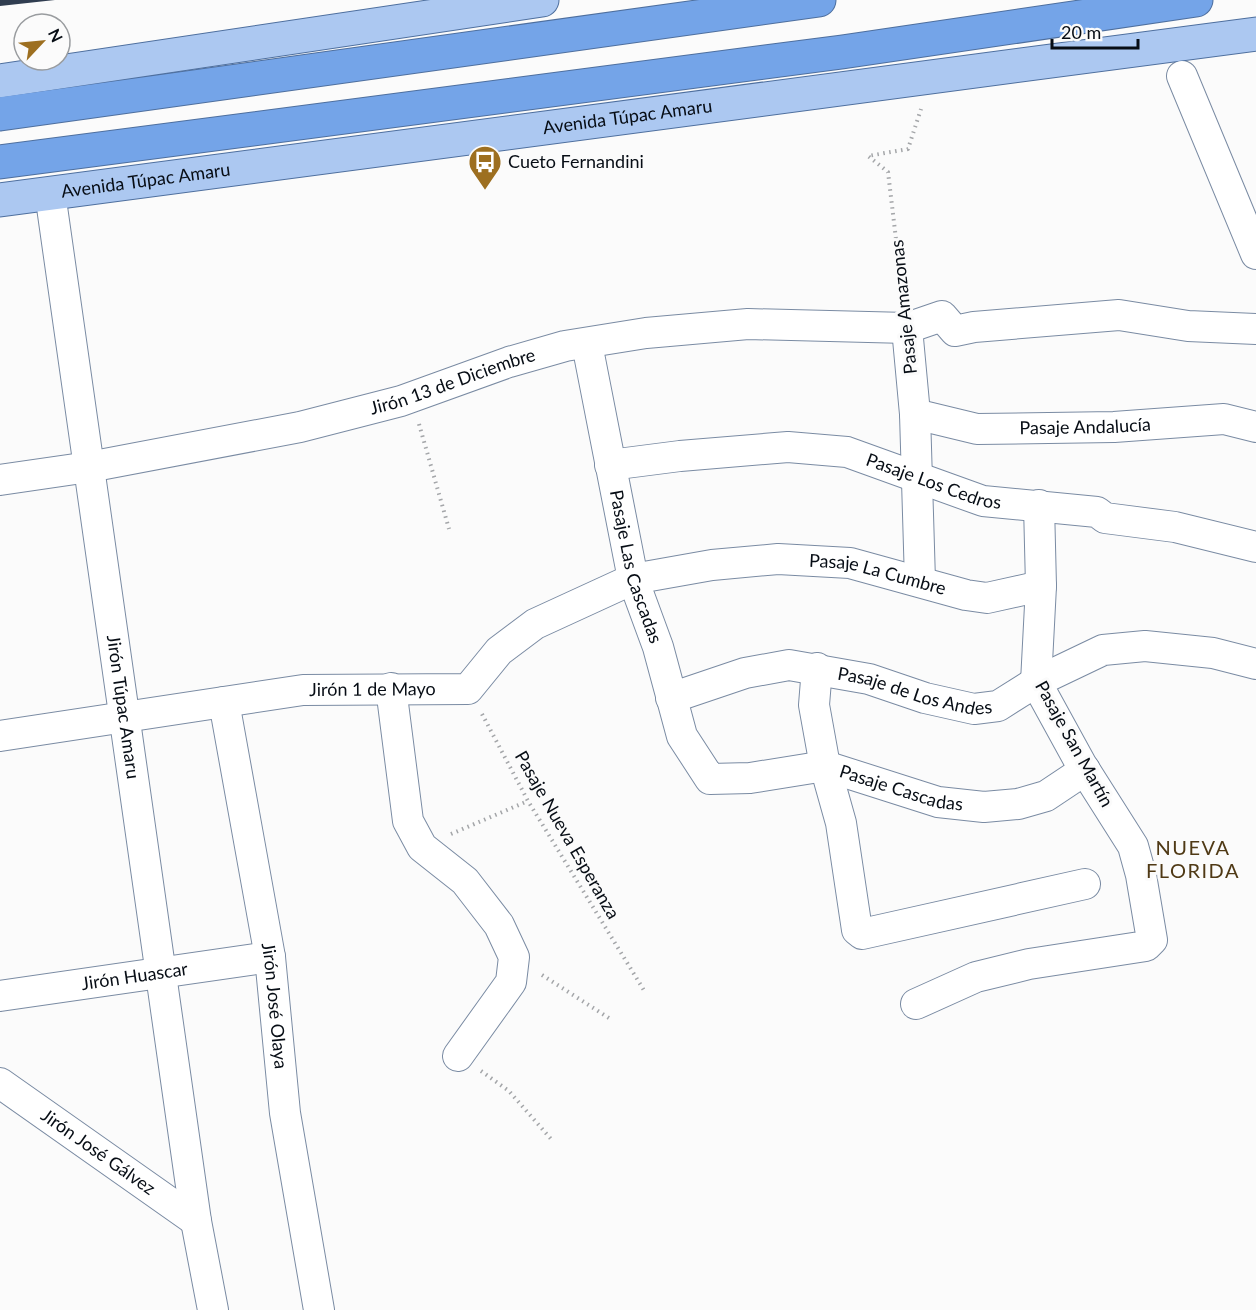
<svg xmlns="http://www.w3.org/2000/svg" width="1256" height="1310" viewBox="0 0 1256 1310" font-family="Lato,sans-serif">
<style>
.lines{fill:none;stroke-linecap:round;stroke-linejoin:round}
.minor-casing{stroke:#7a8ba3;stroke-width:32}
.major-casing{stroke:#4e6f9e;stroke-width:35}
.highway-casing{stroke:#4e6f9e;stroke-width:35}
.path{stroke:#a4a6a9;stroke-width:4;stroke-dasharray:1.5 4.5;stroke-linecap:butt}
.minor{stroke:#fff;stroke-width:30}
.major{stroke:#acc8f1;stroke-width:33}
.highway{stroke:#74a4e8;stroke-width:33}
.wall{fill:#303d50}
.labels{text-anchor:middle;stroke-width:6;stroke-linejoin:round;paint-order:stroke}
.street-label{font-size:18px;fill:#070d15;stroke:#fbfbfb}
.poi-label{font-size:18px;fill:#070d15;stroke:#fbfbfb;text-anchor:start}
.neighbourhood-label{font-size:20px;letter-spacing:1.5px;fill:#4f3915;stroke:#fbfbfb}
</style>
<rect width="100%" height="100%" fill="#fbfbfb"/>
<g class="lines">
<g class="minor-casing">
<g id="minor">
<path d="M1182,76L1256,254"/>
<path id="s1" d="M50,193L196,1221L213,1310"/>
<path d="M907,328L915,414L920,581"/>
<path id="s2" d="M587,344L633,579L658,647L682,736L710,779L750,778L825,766L938,802L984,807L1018,804L1046,796L1085,770"/>
<path id="s3" d="M915,414L977,429L1114,427L1224,419L1256,427"/>
<path id="s4" d="M610,465L680,456L788,447L847,452L983,501L1097,512L1105,518L1175,527L1256,547"/>
<path id="s5" d="M0,480L89,467L300,427L401,401L509,362L565,346L646,333L748,324L907,328L942,316L955,331L974,327L1119,315L1188,326L1256,329"/>
<path d="M817,668L814,705L825,766L841,823L857,930L862,934L1085,884"/>
<path d="M391,688L408,821L422,847L465,881L499,925L514,957L511,982L458,1056"/>
<path id="s6" d="M671,698L745,673L789,665L869,679L925,698L974,709L998,706L1036,682L1103,650L1145,646L1213,653L1256,664"/>
<path id="s7" d="M224,702L270,957L285,1113L319,1310"/>
<path id="s8" d="M0,736L303,690L468,689L499,651L535,624L633,579L712,565L778,559L850,563L966,595L987,598L1041,586"/>
<path id="s9" d="M0,996L270,957"/>
<path d="M916,1004L976,977L1029,964L1146,946L1152,940L1141,875L1133,846L1081,764L1036,682L1041,586L1039,505"/>
<path id="s10" d="M0,1083L196,1221"/>
</g>
</g>
<g class="major-casing">
<g id="major">
<path d="M0,81L542,0"/>
<path id="s11" d="M0,200L1256,34"/>
</g>
</g>
<g class="highway-casing">
<g id="highway">
<path d="M0,114L819,0"/>
<path d="M0,162L842,52L1196,0"/>
</g>
</g>
<g class="path">
<path d="M903,298L888,172L868,156L908,149L921,109"/>
<path d="M419,424L449,529"/>
<path d="M482,714L528,801L645,992"/>
<path d="M451,834L528,801"/>
<path d="M542,975L612,1020"/>
<path d="M481,1071L509,1091L551,1139"/>
</g>
<use href="#minor" class="minor"/>
<use href="#major" class="major"/>
<use href="#highway" class="highway"/>
</g>
<path class="wall" d="M0,0H55L0,6Z"/>
<defs>
<g id="bus-pin" transform="scale(1.725)"><path d="M0 17L-7.5 6A9.5 9.5 0 1 1 7.5 6Z" fill="#9d6f20" stroke="#fbfbfb"/><path d="M-5-6H5V4H4V6H2V4H-2V6H-4V4H-5ZM-3.5-4V0h7V-4ZM-3.5 1.2v1.5H-2V1.2ZM2 1.2v1.5H3.5V1.2Z" fill="#fff"/></g>
</defs>
<g fill-rule="evenodd">
<use href="#bus-pin" x="485" y="162"/>
</g>
<g class="labels">
<g class="street-label">
<text dy="6" stroke="none"><textPath href="#s11" startOffset="633">Avenida Túpac Amaru</textPath></text>
<text dy="6" stroke="none"><textPath href="#s11" startOffset="147">Avenida Túpac Amaru</textPath></text>
<text transform="translate(904 307) rotate(-96)" y="6">Pasaje Amazonas</text>
<text dy="6" stroke="none"><textPath href="#s5" startOffset="464">Jirón 13 de Diciembre</textPath></text>
<text dy="6" stroke="none"><textPath href="#s3" startOffset="172">Pasaje Andalucía</textPath></text>
<text dy="6" stroke="none"><textPath href="#s4" startOffset="330">Pasaje Los Cedros</textPath></text>
<text dy="6" stroke="none"><textPath href="#s2" startOffset="228">Pasaje Las Cascadas</textPath></text>
<text dy="6" stroke="none"><textPath href="#s8" startOffset="921">Pasaje La Cumbre</textPath></text>
<text dy="6" stroke="none"><textPath href="#s6" startOffset="252">Pasaje de Los Andes</textPath></text>
<text dy="6" stroke="none"><textPath href="#s8" startOffset="376">Jirón 1 de Mayo</textPath></text>
<text dy="6" stroke="none"><textPath href="#s1" startOffset="519">Jirón Túpac Amaru</textPath></text>
<text transform="translate(1074 744) rotate(61)" y="6">Pasaje San Martín</text>
<text dy="6" stroke="none"><textPath href="#s2" startOffset="651">Pasaje Cascadas</textPath></text>
<text transform="translate(567 835) rotate(60)" y="6">Pasaje Nueva Esperanza</text>
<text dy="6" stroke="none"><textPath href="#s9" startOffset="136">Jirón Huascar</textPath></text>
<text dy="6" stroke="none"><textPath href="#s7" startOffset="308">Jirón José Olaya</textPath></text>
<text dy="6" stroke="none"><textPath href="#s10" startOffset="120">Jirón José Gálvez</textPath></text>
</g>
<g class="poi-label">
<text x="508" y="168">Cueto Fernandini</text>
</g>
<g class="neighbourhood-label">
<text x="1193" y="855">NUEVA<tspan x="1193" dy="23">FLORIDA</tspan></text>
</g>
</g>
<g transform="translate(42 42) rotate(64)"><circle r="28" fill="#fbfbfb" stroke="#999c9f" stroke-width="1.5"/>
<path d="M0-4.5L10 22L0 15L-10 22Z" fill="#9d6f20"/>
<text y="-9" font-size="16" font-weight="bold" text-anchor="middle" fill="#070d15">N</text>
</g>
<path d="M1052 39v9h86v-9" fill="none" stroke="#070d15" stroke-width="3"/>
<text x="1061" y="39" font-size="18" fill="#070d15" stroke="#fbfbfb" stroke-width="4.5" paint-order="stroke">20 m</text>
</svg>
